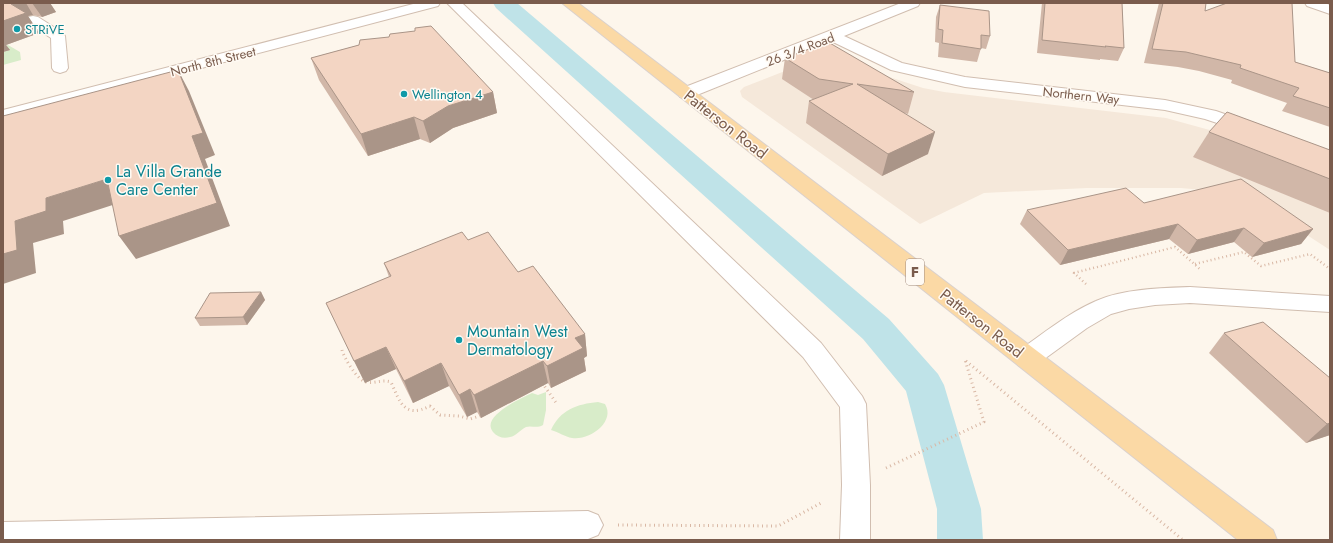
<svg xmlns="http://www.w3.org/2000/svg" width="1333" height="543" viewBox="0 0 1333 543" font-family="Jost,sans-serif">
<style>
.residential{fill:#f5e8da}
.green{fill:#d8ecc9}
.lines{fill:none;stroke-linecap:round;stroke-linejoin:round}
.canal{fill:#bfe3e8;fill-rule:evenodd}
.minor-casing{stroke:#d1beb0;stroke-width:2}
.major-casing{stroke:#dad1cd;stroke-width:2}
.path-far1{stroke:#d9b8a5;stroke-width:2.5;stroke-dasharray:1 3;stroke-linecap:butt}
.path{stroke:#d9b8a5;stroke-width:3;stroke-dasharray:1 3.5;stroke-linecap:butt}
.minor{fill:#fff;fill-rule:evenodd}
.major{fill:#fbd9a5;fill-rule:evenodd}
.wall{fill:#d1b7a8}
.shaded-wall{fill:#aa9588}
.building{fill:#f3d5c3;stroke:#aa9588}
.culture-dot{fill:#0f9aa8;stroke:#fffaf3;stroke-width:1.5}
.labels{text-anchor:middle;stroke-width:3;stroke-linejoin:round;paint-order:stroke}
.far-culture-label{font-size:13px;fill:#0d838f;stroke:#fffaf3;text-anchor:start}
.far-street-label{font-size:13px;fill:#7a5c4d;stroke:#fffaf3}
.shield{fill:#fffaf3;stroke:#a28b7f;stroke-width:1}
.shield-label{font-size:15px;font-weight:bold;fill:#7a5c4d}
.street-label{font-size:16px;fill:#7a5c4d;stroke:#fffaf3}
.culture-label{font-size:16px;fill:#0d838f;stroke:#fffaf3;text-anchor:start}
</style>
<rect width="100%" height="100%" fill="#fdf6ec"/>
<path class="residential" d="M818,58L877,73L923,88L944,92L1166,118L1235,137L1330,173V250L1244,194L1181,188H1087L984,193L920,224L742,97L740,91L744,87Z"/>
<g class="green">
<path d="M8,45L20,52L21,60L3,65V52L9,50L4,46Z"/>
<path d="M546,392V410L543,425C536,429 532,425 526,427C520,430 516,436 510,437C504,439 497,437 493,432C480,416 522,398 532,393L538,395Z"/>
<path d="M598,402L605,404C616,422 589,441 572,438C565,437 559,432 551,430C560,410 577,404 598,402Z"/>
</g>
<g class="lines">
<path class="canal" d="M493,3H517L889,319L938,374L944,385L981,509L983,540H937V509L906,391L863,339L496,8Z"/>
<g class="minor-casing">
<g id="minor">
<path d="M417,3H440L438,6L3,120V110Z"/>
<path d="M447,3H462L821,343L862,396L866,404L870,485V540H840L842,485L840,407L803,357Z"/>
<path d="M901,3H920L918,6L844,36L902,63L965,77L1165,100L1216,111L1256,125L1259,129L1256,133L1250,134L1205,119L1165,110L965,87L891,70L831,41L692,97L686,98L680,97L678,93L680,89Z"/>
<path d="M1305,3H1325L1330,5V14L1307,6Z"/>
<path d="M33,16L38,17L63,33L65,36L68,68L66,71L60,73L54,71L52,68L51,38L28,23L26,20L28,17Z"/>
<path d="M1190,287L1330,296V312L1190,303L1155,305L1129,309L1111,314L1087,328L1036,365L1027,368L1018,365L1015,358L1018,351C1043,334 1068,313 1096,301C1122,289 1161,288 1190,287Z"/>
<path d="M588,511L598,515L603,525L598,535L588,539L3,540V522Z"/>
</g>
</g>
<g class="major-casing">
<path id="major" d="M562,3H578L1273,530L1277,540H1238Z"/>
</g>
<g class="path-far1">
<path d="M1195,264L1244,252L1261,266L1310,254L1330,269"/>
<path d="M1086,284L1074,273L1175,247L1201,270"/>
</g>
<g class="path">
<path d="M342,350C344,358 358,381 366,382C375,384 382,379 391,382C400,402 404,419 430,406L440,415L459,416L470,419L483,415"/>
<path d="M966,361L1183,540"/>
<path d="M542,385L543,384L557,404"/>
<path d="M886,468L984,422L965,360"/>
<path d="M618,525L778,526L823,502"/>
</g>
<use href="#minor" class="minor"/>
<use href="#major" class="major"/>
</g>
<g class="wall">
<path d="M3,3H50L56,12L42,17L33,15L28,16L39,33L6,45L10,50L3,52Z"/>
<path d="M1042,3H1122L1124,48L1118,61L1100,59V60L1037,53Z"/>
<path d="M1159,3H1206L1205,11L1295,62L1330,73V127L1282,111L1287,103L1231,83L1232,80L1199,71L1178,67L1144,63Z"/>
<path d="M940,5L990,36L986,49L981,48L977,62L938,57L939,43L935,42L936,17Z"/>
<path d="M359,45L493,92L497,113L453,128L430,143L420,139L368,156L319,80L311,58Z"/>
<path d="M785,58L914,92L908,114L904,113L928,154L882,176L806,123L809,101L814,100L782,79Z"/>
<path d="M1209,132L1330,150V213L1193,157Z"/>
<path d="M1144,203L1313,229L1301,244L1252,257L1234,242L1188,254L1169,239L1060,265L1020,224L1027,210Z"/>
<path d="M468,240L518,272L585,334L587,356L584,358L586,371L551,388L548,383L481,418L477,412L467,417L449,386L413,403L396,369L365,383L326,303L389,277L384,263Z"/>
<path d="M261,292L265,300L247,325L200,326L195,318Z"/>
<path d="M1224,333L1330,378V435L1306,443L1209,353Z"/>
</g>
<g class="shaded-wall">
<path d="M12,3H26L33,15L28,16L39,33L6,45L10,50L3,52V21L11,4Z"/>
<path d="M32,3H50L56,12L42,17Z"/>
<path d="M178,70L189,91L215,155L205,159L230,226L136,259L119,236L192,136Z"/>
<path d="M493,92L497,113L453,128L430,143L423,121L448,106Z"/>
<path d="M414,117L420,139L368,156L361,134Z"/>
<path d="M935,132L928,154L882,176L888,154Z"/>
<path d="M107,179L122,202L63,221L64,234L33,243L36,273L3,284V254L15,221L46,198Z"/>
<path d="M1178,224L1169,239L1060,265L1068,250Z"/>
<path d="M1244,228L1234,242L1188,254L1197,240Z"/>
<path d="M1313,229L1301,244L1252,257L1264,243Z"/>
<path d="M261,292L265,300L247,325L243,317Z"/>
<path d="M585,334L587,356L584,358L586,371L551,388L547,366L575,338Z"/>
<path d="M386,347L396,369L365,383L354,361Z"/>
<path d="M543,361L548,383L481,418L474,395Z"/>
<path d="M441,363L449,386L413,403L404,381Z"/>
<path d="M470,389L477,412L467,417L459,395Z"/>
<path d="M1330,423V435L1306,443L1327,424Z"/>
</g>
<g class="building">
<path d="M3,3H12L11,4L26,13L3,21Z"/>
<path d="M1045,3H1122L1124,48L1105,46L1106,47L1042,40Z"/>
<path d="M1163,3H1206L1205,11L1227,3H1292L1295,62L1330,73V108L1293,96L1299,88L1240,68L1241,65L1207,57L1186,52L1152,49Z"/>
<path d="M940,5L989,11L990,36L981,35V49L942,43L943,30L938,29Z"/>
<path d="M431,26L493,92L448,106L423,121L414,117L361,134L311,58L359,45L360,40L389,37L390,34L415,31V28Z"/>
<path d="M828,42L914,92L857,84L935,132L888,154L809,101L853,84L819,79L785,58Z"/>
<path d="M178,70L203,133L192,136L217,203L119,236L107,179L46,198V211L15,221L17,250L3,254V116Z"/>
<path d="M1227,112L1330,150V179L1209,132Z"/>
<path d="M1241,179L1313,229L1264,243L1244,228L1197,240L1178,224L1068,250L1027,210L1126,188L1144,203Z"/>
<path d="M462,232L468,240L488,232L518,272L533,266L585,334L575,338L583,348L547,366L543,361L474,395L470,389L459,395L441,363L404,381L386,347L354,361L326,303L391,276L384,263Z"/>
<path d="M261,292L243,317L195,318L210,293Z"/>
<path d="M1263,322L1330,378V423L1327,424L1224,333Z"/>
</g>
<g class="culture-dot">
<circle cx="17" cy="29" r="4"/>
<circle cx="404" cy="94" r="4"/>
<circle cx="108" cy="180" r="4"/>
<circle cx="459" cy="340" r="4"/>
</g>
<g class="labels">
<g class="far-culture-label">
<text x="25" y="34">STRiVE</text>
<text x="412" y="99">Wellington 4</text>
</g>
<g class="far-street-label">
<text transform="translate(800 49) rotate(-21)" y="5">26 3/4 Road</text>
<text transform="translate(213 61) rotate(-14)" y="5">North 8th Street</text>
<text transform="translate(1081 95) rotate(6)" y="5">Northern Way</text>
</g>
<rect class="shield" x="906" y="259" width="18" height="26" rx="3"/>
<g class="shield-label">
<text x="915" y="277">F</text>
</g>
<g class="street-label">
<text transform="translate(726 124) rotate(38)" y="6">Patterson Road</text>
<text transform="translate(982 323) rotate(38)" y="6">Patterson Road</text>
</g>
<g class="culture-label">
<text x="116" y="177">La Villa Grande<tspan x="116" dy="18">Care Center</tspan></text>
<text x="467" y="337">Mountain West<tspan x="467" dy="18">Dermatology</tspan></text>
</g>
</g>
<rect width="1333" height="543" fill="none" stroke="#7a5c4d" stroke-width="8"/>
</svg>
